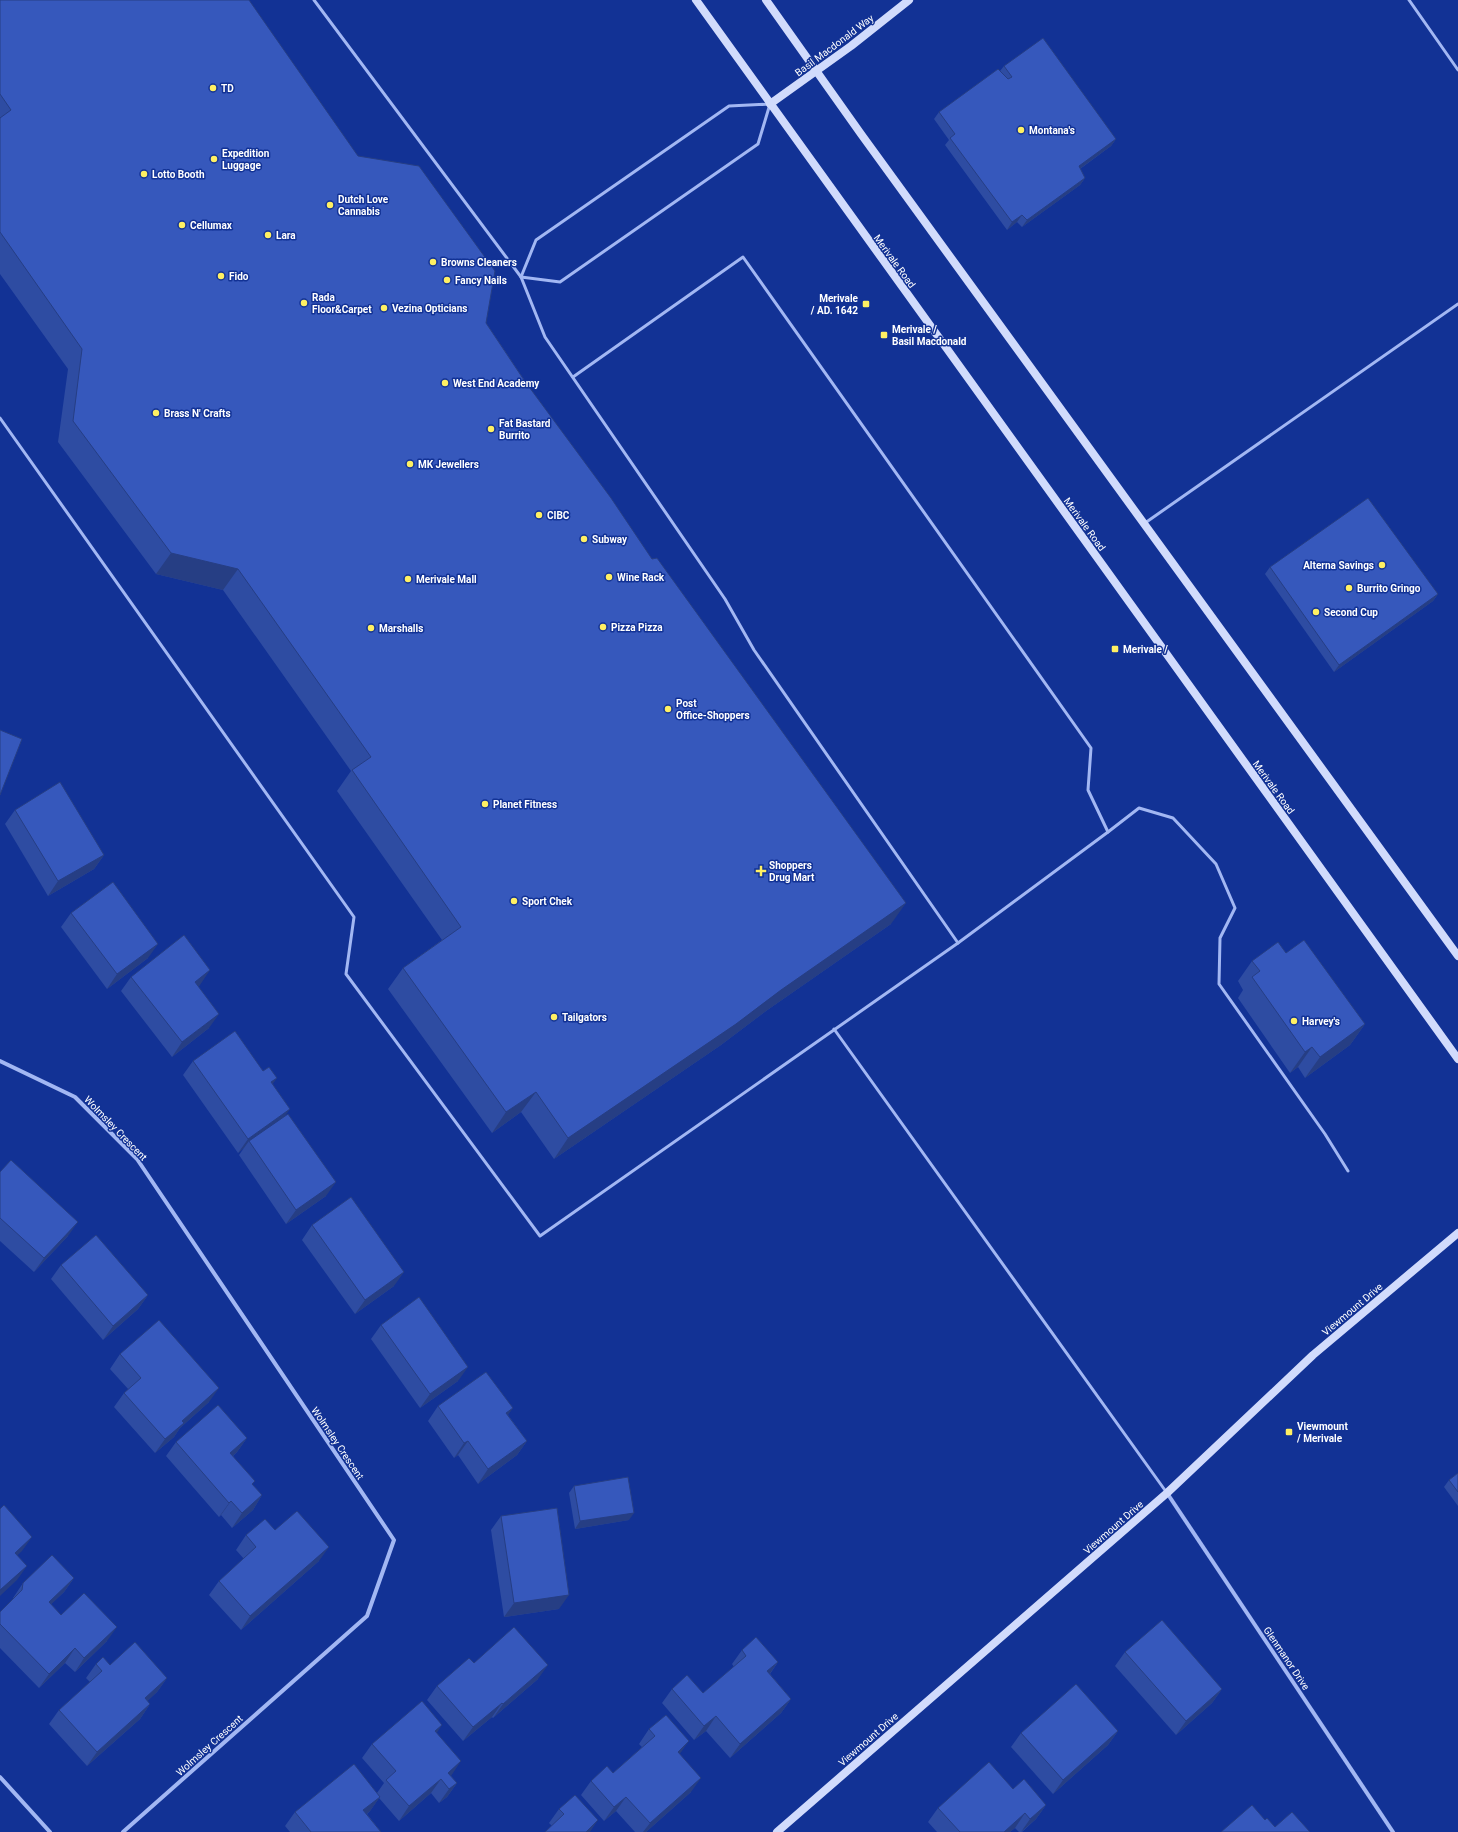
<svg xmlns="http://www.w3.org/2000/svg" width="1458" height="1832" viewBox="0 0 1458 1832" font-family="Roboto,sans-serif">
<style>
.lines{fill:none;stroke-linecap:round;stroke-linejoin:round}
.lane{stroke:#a2b7f3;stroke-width:3}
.street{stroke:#a2b7f3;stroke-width:4}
.secondary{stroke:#d1dbfc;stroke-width:8}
.wall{fill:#2e4ca2}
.shaded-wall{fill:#263e84}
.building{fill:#3658bc;stroke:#263e84}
.poi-dot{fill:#fff063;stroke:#123295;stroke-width:1.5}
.labels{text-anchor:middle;stroke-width:3;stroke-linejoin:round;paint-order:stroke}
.street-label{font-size:10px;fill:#fff;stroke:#123295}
.poi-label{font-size:10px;font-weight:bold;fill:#fff;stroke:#123295;text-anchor:start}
</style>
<rect width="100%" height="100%" fill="#123295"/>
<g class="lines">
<g class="lane">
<path d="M314,0L521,277L545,337L725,599L754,650L958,943"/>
<path d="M1409,0L1458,70"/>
<path d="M770,104L758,144L560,282L521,277L536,240L729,106Z"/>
<path d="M0,418L354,917L346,974L540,1236L958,943L1108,832L1088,790L1091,748L743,257L573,377"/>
<path d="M1145,523L1458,304"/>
<path d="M1108,832L1139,808L1173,818L1216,864L1235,908L1220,938L1219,984L1325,1134L1348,1171"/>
<path d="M834,1029L1167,1493"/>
</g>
<g class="street">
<path d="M0,1061L75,1097L137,1159L394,1540L367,1616L123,1832"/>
<path d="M1167,1493L1393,1832"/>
<path d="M0,1777L50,1832"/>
</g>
<g class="secondary">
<path d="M696,0L1458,1059"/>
<path d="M766,0L861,134L1458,956"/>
<path d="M770,104L851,46L909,0"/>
<path d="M777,1832L1167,1493L1313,1355L1458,1233"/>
</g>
</g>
<g class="wall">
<path d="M0,0L358,156L486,323L891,924L766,1011L721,1045L554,1159L521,1112L492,1133L388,989L403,968L442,940L337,791L351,771L223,590L156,574L58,442L68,369L0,274Z"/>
<path d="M1004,66L1116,139L1111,146L1080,169L1085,178L1080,185L1022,227L1017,222L1007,230L945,145L949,140L934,119L939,112L1000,71Z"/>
<path d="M1270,567L1438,594L1433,601L1334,672L1265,574Z"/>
<path d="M15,810L104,855L94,869L48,896L5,824Z"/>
<path d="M71,913L148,958L107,989L61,927Z"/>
<path d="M1286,953L1365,1024L1350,1045L1305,1078L1298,1067L1290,1073L1238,998L1243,990L1238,981L1252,961Z"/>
<path d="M131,977L200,985L198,986L209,1028L172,1057L121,991Z"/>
<path d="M193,1061L273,1084L285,1117L326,1196L286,1224L239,1155L244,1148L238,1153L183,1075Z"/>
<path d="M0,1172L68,1236L34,1272L0,1241Z"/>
<path d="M312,1225L394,1286L355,1314L302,1240Z"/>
<path d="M61,1265L148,1295L138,1309L103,1340L51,1279Z"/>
<path d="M381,1325L458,1381L420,1408L371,1339Z"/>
<path d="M120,1354L209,1402L180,1428L174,1437L155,1453L114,1407L124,1393L129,1390L110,1369Z"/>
<path d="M438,1406L508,1415L527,1441L517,1455L478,1484L458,1455L454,1458L428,1421Z"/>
<path d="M247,1438L237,1452L233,1456L252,1484L262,1495L253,1510L232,1528L221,1515L219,1517L166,1456L176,1442Z"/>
<path d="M1458,1473V1506L1444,1487L1449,1480Z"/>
<path d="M574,1486L629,1520L575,1529L569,1493Z"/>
<path d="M501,1516L559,1609L504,1617L491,1530Z"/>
<path d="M246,1535L319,1561L241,1630L209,1595L219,1581L244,1559L236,1550Z"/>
<path d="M74,1578L64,1592L51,1604L61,1615L107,1641L75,1672L65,1663L39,1688L0,1648V1612L13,1599V1598L23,1583Z"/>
<path d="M742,1650L778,1662L770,1674L791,1699L781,1713L730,1758L706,1731L694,1740L662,1703L672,1689L703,1693L734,1667L732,1664Z"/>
<path d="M1125,1652L1222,1689L1212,1703L1176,1735L1115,1666Z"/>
<path d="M474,1663L538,1679L493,1718L492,1717L463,1741L427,1700L437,1686Z"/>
<path d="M96,1664L110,1665L167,1678L157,1692L147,1701L150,1704L140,1719L87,1766L49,1724L59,1710L90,1682L86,1678Z"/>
<path d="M649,1729L680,1754L691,1792L646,1832H635L616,1811L604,1821L581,1795L591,1781L613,1773L642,1747L639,1744Z"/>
<path d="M1118,1731L1108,1745L1053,1794L1011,1747L1021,1733Z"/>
<path d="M437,1733L451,1776L457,1783L447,1797L439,1803L431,1793L399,1821L379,1798L370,1811L367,1814L381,1832H290L285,1826L295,1812L377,1793L384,1783L362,1758L372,1744Z"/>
<path d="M1013,1789L1046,1805L1036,1819L1022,1832H1019L1015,1828L1010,1832H937L928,1822L938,1808Z"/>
<path d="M559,1809L590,1832L552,1826L549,1823Z"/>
</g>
<g class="shaded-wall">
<path d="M1116,139L1111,146L1074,173L1079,166Z"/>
<path d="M1085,178L1080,185L1022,227L1027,220Z"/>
<path d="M1022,215L1017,222L1007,230L1012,222Z"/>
<path d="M171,553L238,569L223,590L156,574Z"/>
<path d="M1438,594L1433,601L1334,672L1339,665Z"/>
<path d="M104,855L94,869L48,896L58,881Z"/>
<path d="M906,903L891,924L766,1011L721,1045L554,1159L568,1138Z"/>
<path d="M158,944L148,958L107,989L117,974Z"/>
<path d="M210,970L200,985L185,996L195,982Z"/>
<path d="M219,1014L209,1028L172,1057L182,1042Z"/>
<path d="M1365,1024L1350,1045L1305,1078L1320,1057Z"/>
<path d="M1312,1047L1298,1067L1290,1073L1305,1052Z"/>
<path d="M277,1078L267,1092L271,1082Z"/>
<path d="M536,1092L521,1112L492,1133L506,1112Z"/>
<path d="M290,1109L280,1123L249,1141L244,1148L238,1153L248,1139Z"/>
<path d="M336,1182L326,1196L286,1224L296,1210Z"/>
<path d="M78,1222L68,1236L34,1272L44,1258Z"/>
<path d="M404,1272L394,1286L355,1314L365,1300Z"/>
<path d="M148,1295L138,1309L103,1340L113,1326Z"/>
<path d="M468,1367L458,1381L420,1408L430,1394Z"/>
<path d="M219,1388L209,1402L180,1428L174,1437L155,1453L165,1439L182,1421Z"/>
<path d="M513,1408L503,1422L506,1413Z"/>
<path d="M247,1438L237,1452L220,1467L230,1453Z"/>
<path d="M468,1441L458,1455L454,1458L464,1443Z"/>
<path d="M527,1441L517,1455L478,1484L488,1469Z"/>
<path d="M262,1495L253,1510L232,1528L242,1513Z"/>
<path d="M231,1501L221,1515L219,1517L229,1503Z"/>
<path d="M634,1513L629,1520L575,1529L580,1521Z"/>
<path d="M32,1537L22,1551L5,1567L15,1553Z"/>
<path d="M329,1547L319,1561L241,1630L250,1616Z"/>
<path d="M27,1566L17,1580L0,1596V1590Z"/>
<path d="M74,1578L64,1592L39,1616L49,1602Z"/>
<path d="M569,1595L559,1609L504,1617L514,1603Z"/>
<path d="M117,1627L107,1641L75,1672L84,1658Z"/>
<path d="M75,1648L65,1663L39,1688L49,1674Z"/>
<path d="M778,1662L768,1676L767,1671Z"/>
<path d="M548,1665L538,1679L493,1718L503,1704Z"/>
<path d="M167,1678L157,1692L135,1713L145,1698Z"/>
<path d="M1222,1689L1212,1703L1176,1735L1186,1721Z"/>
<path d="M791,1699L781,1713L730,1758L740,1744Z"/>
<path d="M502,1703L492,1717L463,1741L473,1727Z"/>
<path d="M150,1704L140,1719L87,1766L97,1752Z"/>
<path d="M716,1716L706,1731L694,1740L704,1726Z"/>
<path d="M442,1725L432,1740L435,1731Z"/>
<path d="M1118,1731L1108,1745L1053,1794L1063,1780Z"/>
<path d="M689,1741L679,1755L678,1752Z"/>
<path d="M461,1761L451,1776L444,1782L448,1773Z"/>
<path d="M701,1778L691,1792L646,1832H643L650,1823Z"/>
<path d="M441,1779L431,1793L399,1821L409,1806Z"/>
<path d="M457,1783L447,1797L439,1803L449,1789Z"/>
<path d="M380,1797L370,1811L354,1824L363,1810Z"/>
<path d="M626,1797L616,1811L604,1821L614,1807Z"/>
<path d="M1046,1805L1036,1819L1021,1832L1030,1819Z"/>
<path d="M1025,1813L1015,1828L1010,1832H1004Z"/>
<path d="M598,1820L590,1832H586Z"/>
</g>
<g class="building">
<path d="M0,0H249L358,156L419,166L495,271L486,323L524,380L611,498L652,559L657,558L906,903L781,990L736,1024L568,1138L536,1092L506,1112L403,968L461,927L352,770L371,757L238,569L171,553L73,421L82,349L0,232V118L11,110L0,94Z"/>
<path d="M1043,38L1116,139L1079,166L1085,178L1027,220L1022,215L1012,222L950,138L955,134L939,112L998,69L1008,79L1012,77L1004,66Z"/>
<path d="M1368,498L1438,594L1339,665L1270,567Z"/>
<path d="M0,730L22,739L0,795Z"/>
<path d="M60,782L104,855L58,881L15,810Z"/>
<path d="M113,882L158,944L117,974L71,913Z"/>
<path d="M184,935L210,970L195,982L219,1014L182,1042L131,977Z"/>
<path d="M1304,940L1365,1024L1320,1057L1312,1047L1305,1052L1252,977L1260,971L1252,961L1278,942L1286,953Z"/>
<path d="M235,1031L263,1071L269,1067L277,1078L271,1082L290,1109L248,1139L193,1061Z"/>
<path d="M288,1114L336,1182L296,1210L249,1141Z"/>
<path d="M11,1160L78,1222L44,1258L0,1218V1172Z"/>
<path d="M351,1197L404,1272L365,1300L312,1225Z"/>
<path d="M96,1235L148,1295L113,1326L61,1265Z"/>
<path d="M419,1297L468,1367L430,1394L381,1325Z"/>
<path d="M159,1320L219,1388L182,1421L184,1423L165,1439L124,1393L141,1378L120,1354Z"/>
<path d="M486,1372L513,1408L506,1413L527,1441L488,1469L468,1441L464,1443L438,1406Z"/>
<path d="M218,1405L247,1438L230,1453L255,1481L252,1484L262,1495L242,1513L231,1501L229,1503L176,1442Z"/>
<path d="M1458,1473V1492L1449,1480Z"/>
<path d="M628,1477L634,1513L580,1521L574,1486Z"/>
<path d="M4,1505L32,1537L15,1553L27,1566L0,1590V1509Z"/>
<path d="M557,1508L569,1595L514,1603L501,1516Z"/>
<path d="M297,1511L329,1547L250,1616L219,1581L256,1547L246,1535L265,1519L275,1530Z"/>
<path d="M52,1555L74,1578L49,1602L61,1615L84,1593L117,1627L84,1658L75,1648L49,1674L0,1624V1612L22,1590L23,1583Z"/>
<path d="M1162,1620L1222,1689L1186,1721L1125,1652Z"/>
<path d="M514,1627L548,1665L503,1704L502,1703L473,1727L437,1686L469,1658L474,1663Z"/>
<path d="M756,1637L778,1662L767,1671L791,1699L740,1744L716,1716L704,1726L672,1689L687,1675L703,1693L746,1656L742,1650Z"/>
<path d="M135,1642L167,1678L145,1698L150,1704L97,1752L59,1710L102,1671L96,1664L103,1657L110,1665Z"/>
<path d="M1076,1684L1118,1731L1063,1780L1021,1733Z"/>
<path d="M422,1701L442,1725L435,1731L461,1761L448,1773L457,1783L449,1789L441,1779L409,1806L386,1780L396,1771L372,1744Z"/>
<path d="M666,1715L689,1741L678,1752L701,1778L650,1823L626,1797L614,1807L591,1781L607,1766L613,1773L655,1736L649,1729Z"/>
<path d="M989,1762L1013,1789L1024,1779L1046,1805L1030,1819L1025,1813L1004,1832H960L938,1808Z"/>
<path d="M354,1764L380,1797L363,1810L381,1832H311L295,1812Z"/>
<path d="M575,1795L598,1820L586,1832H545L564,1814L559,1809Z"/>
<path d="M1252,1805L1265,1820L1267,1818L1275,1827L1292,1812L1310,1832H1221Z"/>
</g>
<g class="poi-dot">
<circle cx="213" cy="88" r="4"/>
<circle cx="1021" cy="130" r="4"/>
<circle cx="214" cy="159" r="4"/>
<circle cx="144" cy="174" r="4"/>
<circle cx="330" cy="205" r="4"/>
<circle cx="182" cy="225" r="4"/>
<circle cx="268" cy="235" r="4"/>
<circle cx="433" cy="262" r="4"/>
<circle cx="221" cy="276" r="4"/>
<circle cx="447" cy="280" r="4"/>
<circle cx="304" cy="303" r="4"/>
<rect x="862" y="300" width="8" height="8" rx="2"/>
<circle cx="384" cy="308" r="4"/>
<rect x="880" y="331" width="8" height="8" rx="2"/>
<circle cx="445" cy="383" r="4"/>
<circle cx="156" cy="413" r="4"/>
<circle cx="491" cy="429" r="4"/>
<circle cx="410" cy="464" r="4"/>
<circle cx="539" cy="515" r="4"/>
<circle cx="584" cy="539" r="4"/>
<circle cx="1382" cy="565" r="4"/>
<circle cx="609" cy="577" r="4"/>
<circle cx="408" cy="579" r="4"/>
<circle cx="1349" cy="588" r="4"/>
<circle cx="1316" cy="612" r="4"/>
<circle cx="603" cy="627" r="4"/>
<circle cx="371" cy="628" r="4"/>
<rect x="1111" y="645" width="8" height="8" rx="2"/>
<circle cx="668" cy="709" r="4"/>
<circle cx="485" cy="804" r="4"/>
<path d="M759 865h4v4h4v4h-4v4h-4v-4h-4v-4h4z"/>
<circle cx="514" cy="901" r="4"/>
<circle cx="554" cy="1017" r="4"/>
<circle cx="1294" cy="1021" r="4"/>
<rect x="1285" y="1428" width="8" height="8" rx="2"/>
</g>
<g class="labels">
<g class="street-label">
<text transform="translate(834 45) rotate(-37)" y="4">Basil Macdonald Way</text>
<text transform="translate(895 261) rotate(54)" y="4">Merivale Road</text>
<text transform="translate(1085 524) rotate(54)" y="4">Merivale Road</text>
<text transform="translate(1274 787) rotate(54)" y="4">Merivale Road</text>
<text transform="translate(116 1128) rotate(46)" y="4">Wolmsley Crescent</text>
<text transform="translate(1352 1309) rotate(-40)" y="4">Viewmount Drive</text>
<text transform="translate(338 1443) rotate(56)" y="4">Wolmsley Crescent</text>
<text transform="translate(1113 1527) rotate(-41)" y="4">Viewmount Drive</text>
<text transform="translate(1287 1658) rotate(56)" y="4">Glenmanor Drive</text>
<text transform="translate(868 1739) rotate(-41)" y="4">Viewmount Drive</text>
<text transform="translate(209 1745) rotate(-42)" y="4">Wolmsley Crescent</text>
</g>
<g class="poi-label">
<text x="221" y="92">TD</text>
<text x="1029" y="134">Montana's</text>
<text x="222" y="157">Expedition<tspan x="222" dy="12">Luggage</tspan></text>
<text x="152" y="178">Lotto Booth</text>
<text x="338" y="203">Dutch Love<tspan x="338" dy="12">Cannabis</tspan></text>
<text x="190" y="229">Cellumax</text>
<text x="276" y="239">Lara</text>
<text x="441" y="266">Browns Cleaners</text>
<text x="229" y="280">Fido</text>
<text x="455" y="284">Fancy Nails</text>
<text x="312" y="301">Rada<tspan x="312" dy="12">Floor&amp;Carpet</tspan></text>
<text x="858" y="302" text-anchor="end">Merivale<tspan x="858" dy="12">/ AD. 1642</tspan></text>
<text x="392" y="312">Vezina Opticians</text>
<text x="892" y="333">Merivale /<tspan x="892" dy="12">Basil Macdonald</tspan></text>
<text x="453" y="387">West End Academy</text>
<text x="164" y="417">Brass N' Crafts</text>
<text x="499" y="427">Fat Bastard<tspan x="499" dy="12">Burrito</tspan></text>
<text x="418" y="468">MK Jewellers</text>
<text x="547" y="519">CIBC</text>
<text x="592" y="543">Subway</text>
<text x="1374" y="569" text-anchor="end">Alterna Savings</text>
<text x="617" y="581">Wine Rack</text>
<text x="416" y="583">Merivale Mall</text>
<text x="1357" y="592">Burrito Gringo</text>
<text x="1324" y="616">Second Cup</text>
<text x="611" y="631">Pizza Pizza</text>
<text x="379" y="632">Marshalls</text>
<text x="1123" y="653">Merivale /</text>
<text x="676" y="707">Post<tspan x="676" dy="12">Office-Shoppers</tspan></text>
<text x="493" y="808">Planet Fitness</text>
<text x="769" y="869">Shoppers<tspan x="769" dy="12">Drug Mart</tspan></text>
<text x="522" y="905">Sport Chek</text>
<text x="562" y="1021">Tailgators</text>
<text x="1302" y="1025">Harvey's</text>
<text x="1297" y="1430">Viewmount<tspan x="1297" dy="12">/ Merivale</tspan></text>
</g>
</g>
</svg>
